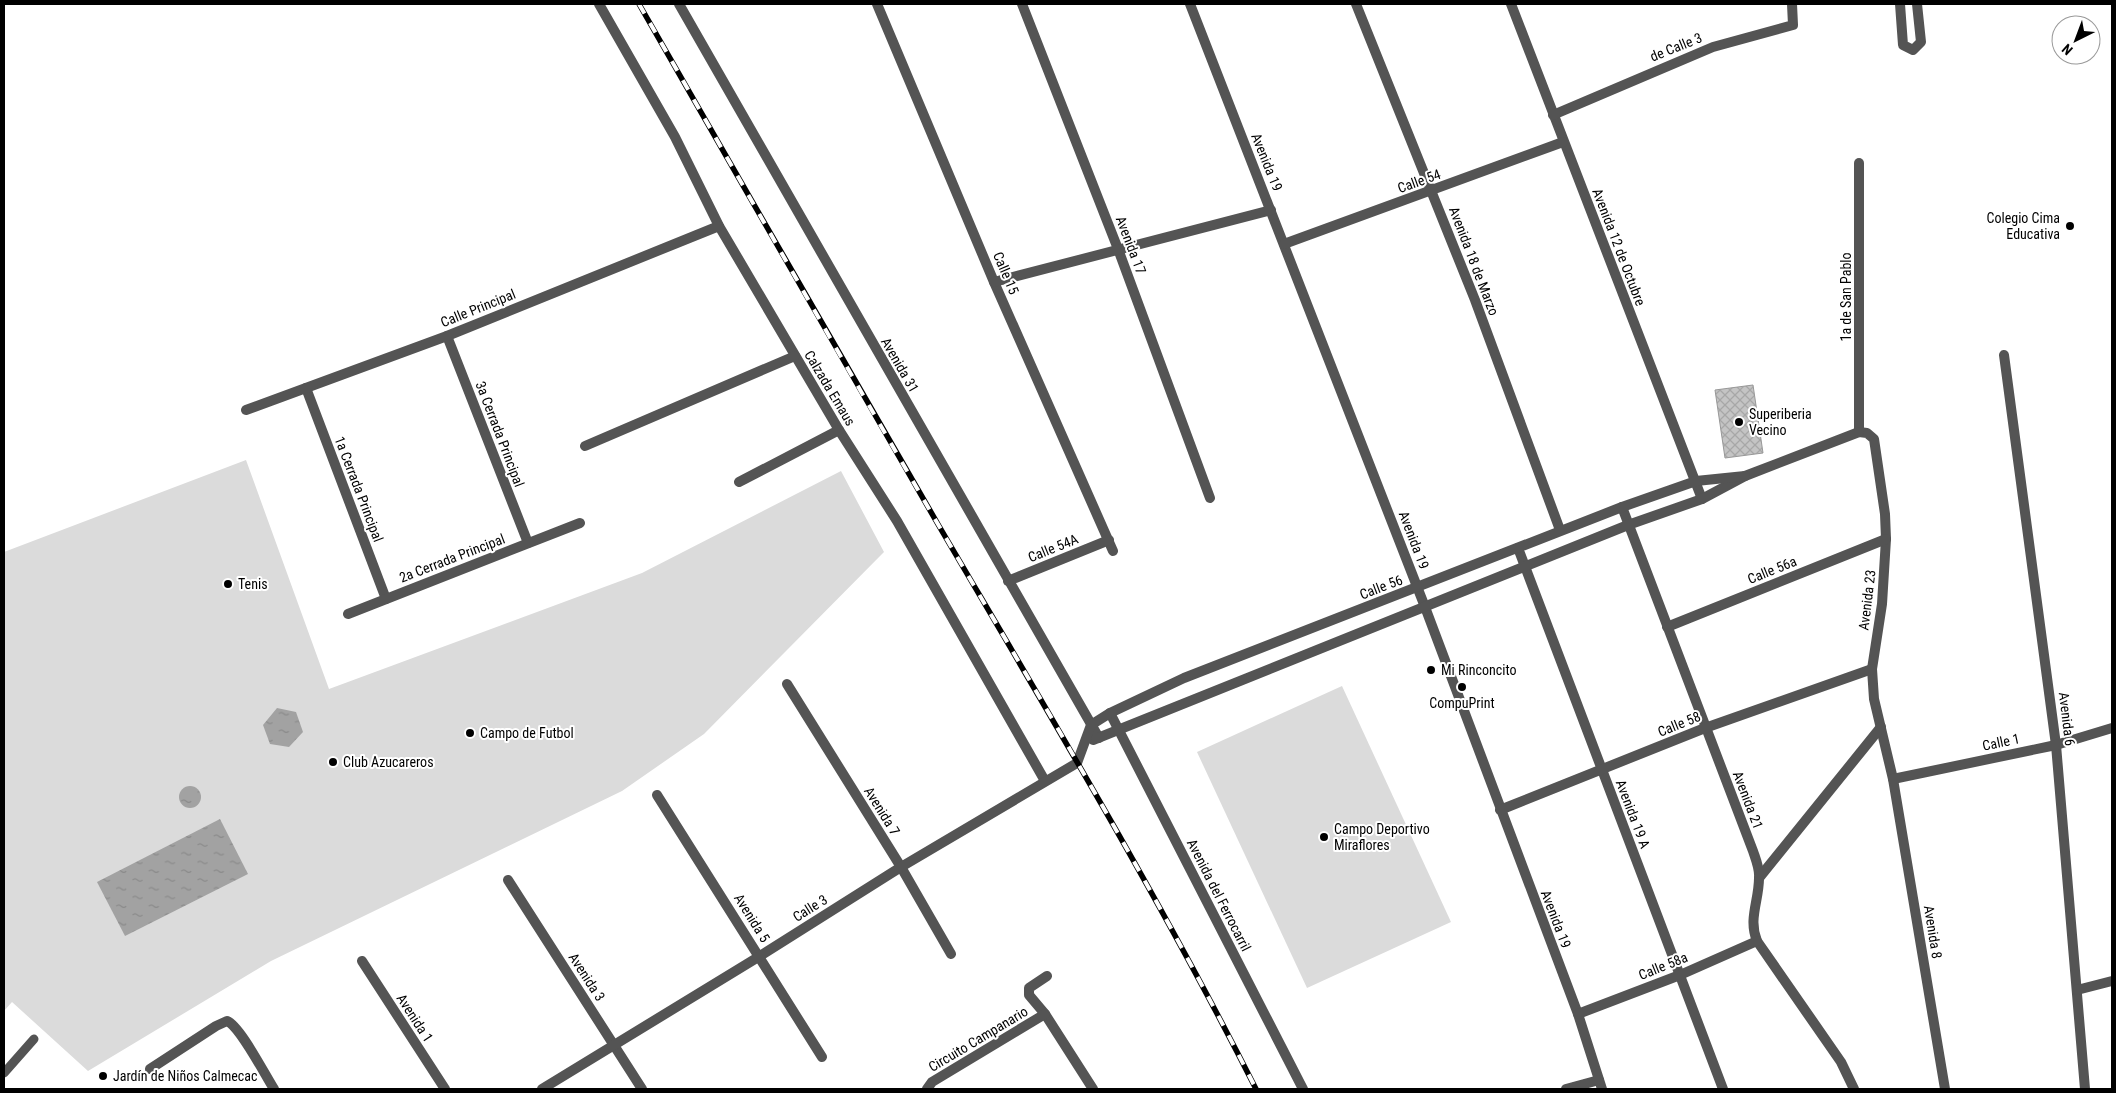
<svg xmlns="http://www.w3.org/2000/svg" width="2116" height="1093" viewBox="0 0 2116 1093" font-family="'Roboto Condensed',sans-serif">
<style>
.pitch{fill:#dbdbdb}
.water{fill:url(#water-ripples)}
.building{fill:url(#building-cross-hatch);stroke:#989898}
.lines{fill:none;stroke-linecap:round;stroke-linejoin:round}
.service{stroke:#545454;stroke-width:9}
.minor{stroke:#545454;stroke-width:10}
.rail-casing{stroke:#000;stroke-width:5.5}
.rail{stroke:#fff;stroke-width:4;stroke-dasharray:11;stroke-linecap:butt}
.poi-dot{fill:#000;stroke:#fff;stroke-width:2}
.labels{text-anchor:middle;stroke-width:4;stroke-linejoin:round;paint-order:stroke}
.street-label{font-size:14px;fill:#000;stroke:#fff}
.poi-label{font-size:14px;fill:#000;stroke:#fff;text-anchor:start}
</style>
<defs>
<pattern id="water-ripples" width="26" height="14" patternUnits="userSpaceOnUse" patternTransform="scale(1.25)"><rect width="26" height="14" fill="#a2a2a2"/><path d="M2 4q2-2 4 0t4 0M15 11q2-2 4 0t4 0" fill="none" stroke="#8a8a8a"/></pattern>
<pattern id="building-cross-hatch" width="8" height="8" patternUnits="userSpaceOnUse" patternTransform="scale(1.25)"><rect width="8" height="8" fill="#c4c4c4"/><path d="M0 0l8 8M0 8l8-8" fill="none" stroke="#a7a7a7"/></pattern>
</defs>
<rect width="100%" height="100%" fill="#fff"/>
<g class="pitch">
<path d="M246,460L329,689L642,573L841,471L884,552L704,734L622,791L271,961L88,1071L12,1002L4,1011V552Z"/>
<path d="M1342,686L1451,922L1307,988L1197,752Z"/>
</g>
<g class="water">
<path d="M277,708L296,712L303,732L289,747L270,744L263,725Z"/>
<circle cx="190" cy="797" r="11"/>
<path d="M220,819L248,874L125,936L97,882Z"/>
</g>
<path class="building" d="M1753,385L1763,453L1725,458L1715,390Z"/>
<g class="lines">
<path class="service" d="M4,1073L34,1039"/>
<g class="minor">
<path d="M599,4L675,137L719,226L839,430L897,521L1045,781"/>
<path d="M679,4L1099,738"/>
<path d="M877,4L994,282L1113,551"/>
<path d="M1022,4L1118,249L1210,498"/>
<path d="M1190,4L1425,607L1578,1014L1602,1089"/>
<path d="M1356,4L1475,300L1560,530"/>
<path d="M1511,4L1702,499"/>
<path d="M1900,4L1903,45L1913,50L1921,42L1917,4"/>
<path d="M1553,115L1713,47L1793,25L1792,4"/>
<path d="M1284,244L1563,142"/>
<path d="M994,282L1271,210"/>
<path d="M447,336L528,543"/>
<path d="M2004,355L2056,745L2085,1089"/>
<path d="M306,388L386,599"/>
<path d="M246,410L447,336L719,226"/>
<path d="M1859,432L1867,433L1874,439L1885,514L1886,539L1882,604L1872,669L1874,699L1893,779L1945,1089"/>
<path d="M1859,432V163"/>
<path d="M585,446L795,356"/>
<path d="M739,482L839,430"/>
<path d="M1622,507L1753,851C1756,860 1760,869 1759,878C1759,901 1748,919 1757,941L1841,1062L1854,1089"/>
<path d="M1518,548L1723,1089"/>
<path d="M1008,581L1109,540"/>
<path d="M348,614L580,523"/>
<path d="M1667,627L1886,539"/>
<path d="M787,684L901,867L951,954"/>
<path d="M1110,713L1303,1089"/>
<path d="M1093,740L1628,525L1702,499L1745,476L1859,432"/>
<path d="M1893,779L2056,745L2112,728"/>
<path d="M657,795L822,1057"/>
<path d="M1500,810L1705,728L1872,669"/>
<path d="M1759,878L1881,727"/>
<path d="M508,880L642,1089"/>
<path d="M362,961L445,1089"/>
<path d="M1047,976L1029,988V995L1045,1014L1093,1089"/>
<path d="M2077,990L2112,981"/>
<path d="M1578,1014L1680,975L1757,941"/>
<path d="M150,1069L216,1026L227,1021C240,1026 265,1075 274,1089"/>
<path d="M542,1089L760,956L901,867L1077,763L1091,725L1110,713L1184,678L1622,507L1696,481L1745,476"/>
<path d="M927,1089L932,1082L1045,1014"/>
<path d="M1566,1089L1599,1080"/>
</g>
<g class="rail-casing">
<path id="rail" d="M639,4C739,178 838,353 939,526C1048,712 1159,897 1256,1089"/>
</g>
<use href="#rail" class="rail"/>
</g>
<g class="poi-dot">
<circle cx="2070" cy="226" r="5"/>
<circle cx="1739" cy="422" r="5"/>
<circle cx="228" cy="584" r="5"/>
<circle cx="1431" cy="670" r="5"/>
<circle cx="1462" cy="687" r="5"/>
<circle cx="470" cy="733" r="5"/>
<circle cx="333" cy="762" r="5"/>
<circle cx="1324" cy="837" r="5"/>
<circle cx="103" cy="1076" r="5"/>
</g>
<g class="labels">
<g class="street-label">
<text transform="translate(1676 47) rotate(-22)" y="5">de Calle 3</text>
<text transform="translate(1267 162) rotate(68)" y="5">Avenida 19</text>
<text transform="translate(1419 181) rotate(-20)" y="5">Calle 54</text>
<text transform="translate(1131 245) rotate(69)" y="5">Avenida 17</text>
<text transform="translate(1619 247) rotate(69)" y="5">Avenida 12 de Octubre</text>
<text transform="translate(1474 261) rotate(69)" y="5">Avenida 18 de Marzo</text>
<text transform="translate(1006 273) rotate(67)" y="5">Calle 15</text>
<text transform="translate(1846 297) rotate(-90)" y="5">1a de San Pablo</text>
<text transform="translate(478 308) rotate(-22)" y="5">Calle Principal</text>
<text transform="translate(900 365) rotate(60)" y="5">Avenida 31</text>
<text transform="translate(830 388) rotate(59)" y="5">Calzada Emaus</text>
<text transform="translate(500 434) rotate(69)" y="5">3a Cerrada Principal</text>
<text transform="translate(359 489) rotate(69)" y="5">1a Cerrada Principal</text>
<text transform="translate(1414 540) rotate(69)" y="5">Avenida 19</text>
<text transform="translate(1053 548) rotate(-22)" y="5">Calle 54A</text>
<text transform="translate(452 558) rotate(-21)" y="5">2a Cerrada Principal</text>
<text transform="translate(1772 570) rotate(-22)" y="5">Calle 56a</text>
<text transform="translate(1381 587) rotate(-21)" y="5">Calle 56</text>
<text transform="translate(1867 600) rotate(-83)" y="5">Avenida 23</text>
<text transform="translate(2067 719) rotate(83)" y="5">Avenida 6</text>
<text transform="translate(1679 724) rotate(-22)" y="5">Calle 58</text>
<text transform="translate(2001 742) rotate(-12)" y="5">Calle 1</text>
<text transform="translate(1748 800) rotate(69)" y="5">Avenida 21</text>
<text transform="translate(882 811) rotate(58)" y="5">Avenida 7</text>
<text transform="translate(1633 814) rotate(69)" y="5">Avenida 19 A</text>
<text transform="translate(1219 895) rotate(63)" y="5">Avenida del Ferrocarril</text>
<text transform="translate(810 908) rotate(-32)" y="5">Calle 3</text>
<text transform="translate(752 918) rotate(58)" y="5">Avenida 5</text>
<text transform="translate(1556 919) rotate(69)" y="5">Avenida 19</text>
<text transform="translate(1933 932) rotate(81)" y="5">Avenida 8</text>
<text transform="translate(1663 966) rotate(-22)" y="5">Calle 58a</text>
<text transform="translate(587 977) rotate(57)" y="5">Avenida 3</text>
<text transform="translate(415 1018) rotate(57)" y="5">Avenida 1</text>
<text transform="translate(978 1039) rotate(-31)" y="5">Circuito Campanario</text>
</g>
<g class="poi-label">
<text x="2060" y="223" text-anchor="end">Colegio Cima<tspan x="2060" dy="16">Educativa</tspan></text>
<text x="1749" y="419">Superiberia<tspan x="1749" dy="16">Vecino</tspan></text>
<text x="238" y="589">Tenis</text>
<text x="1441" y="675">Mi Rinconcito</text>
<text x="1462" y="708" text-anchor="middle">CompuPrint</text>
<text x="480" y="738">Campo de Futbol</text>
<text x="343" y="767">Club Azucareros</text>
<text x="1334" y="834">Campo Deportivo<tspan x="1334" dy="16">Miraflores</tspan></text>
<text x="113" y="1081">Jardín de Niños Calmecac</text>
</g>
</g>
<rect width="2116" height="1093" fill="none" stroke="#000000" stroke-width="10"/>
<g transform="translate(2076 40) rotate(222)"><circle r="24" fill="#ffffff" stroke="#999999"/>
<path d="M0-4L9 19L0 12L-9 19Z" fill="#000000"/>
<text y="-8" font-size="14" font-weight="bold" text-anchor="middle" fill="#000000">N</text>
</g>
</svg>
